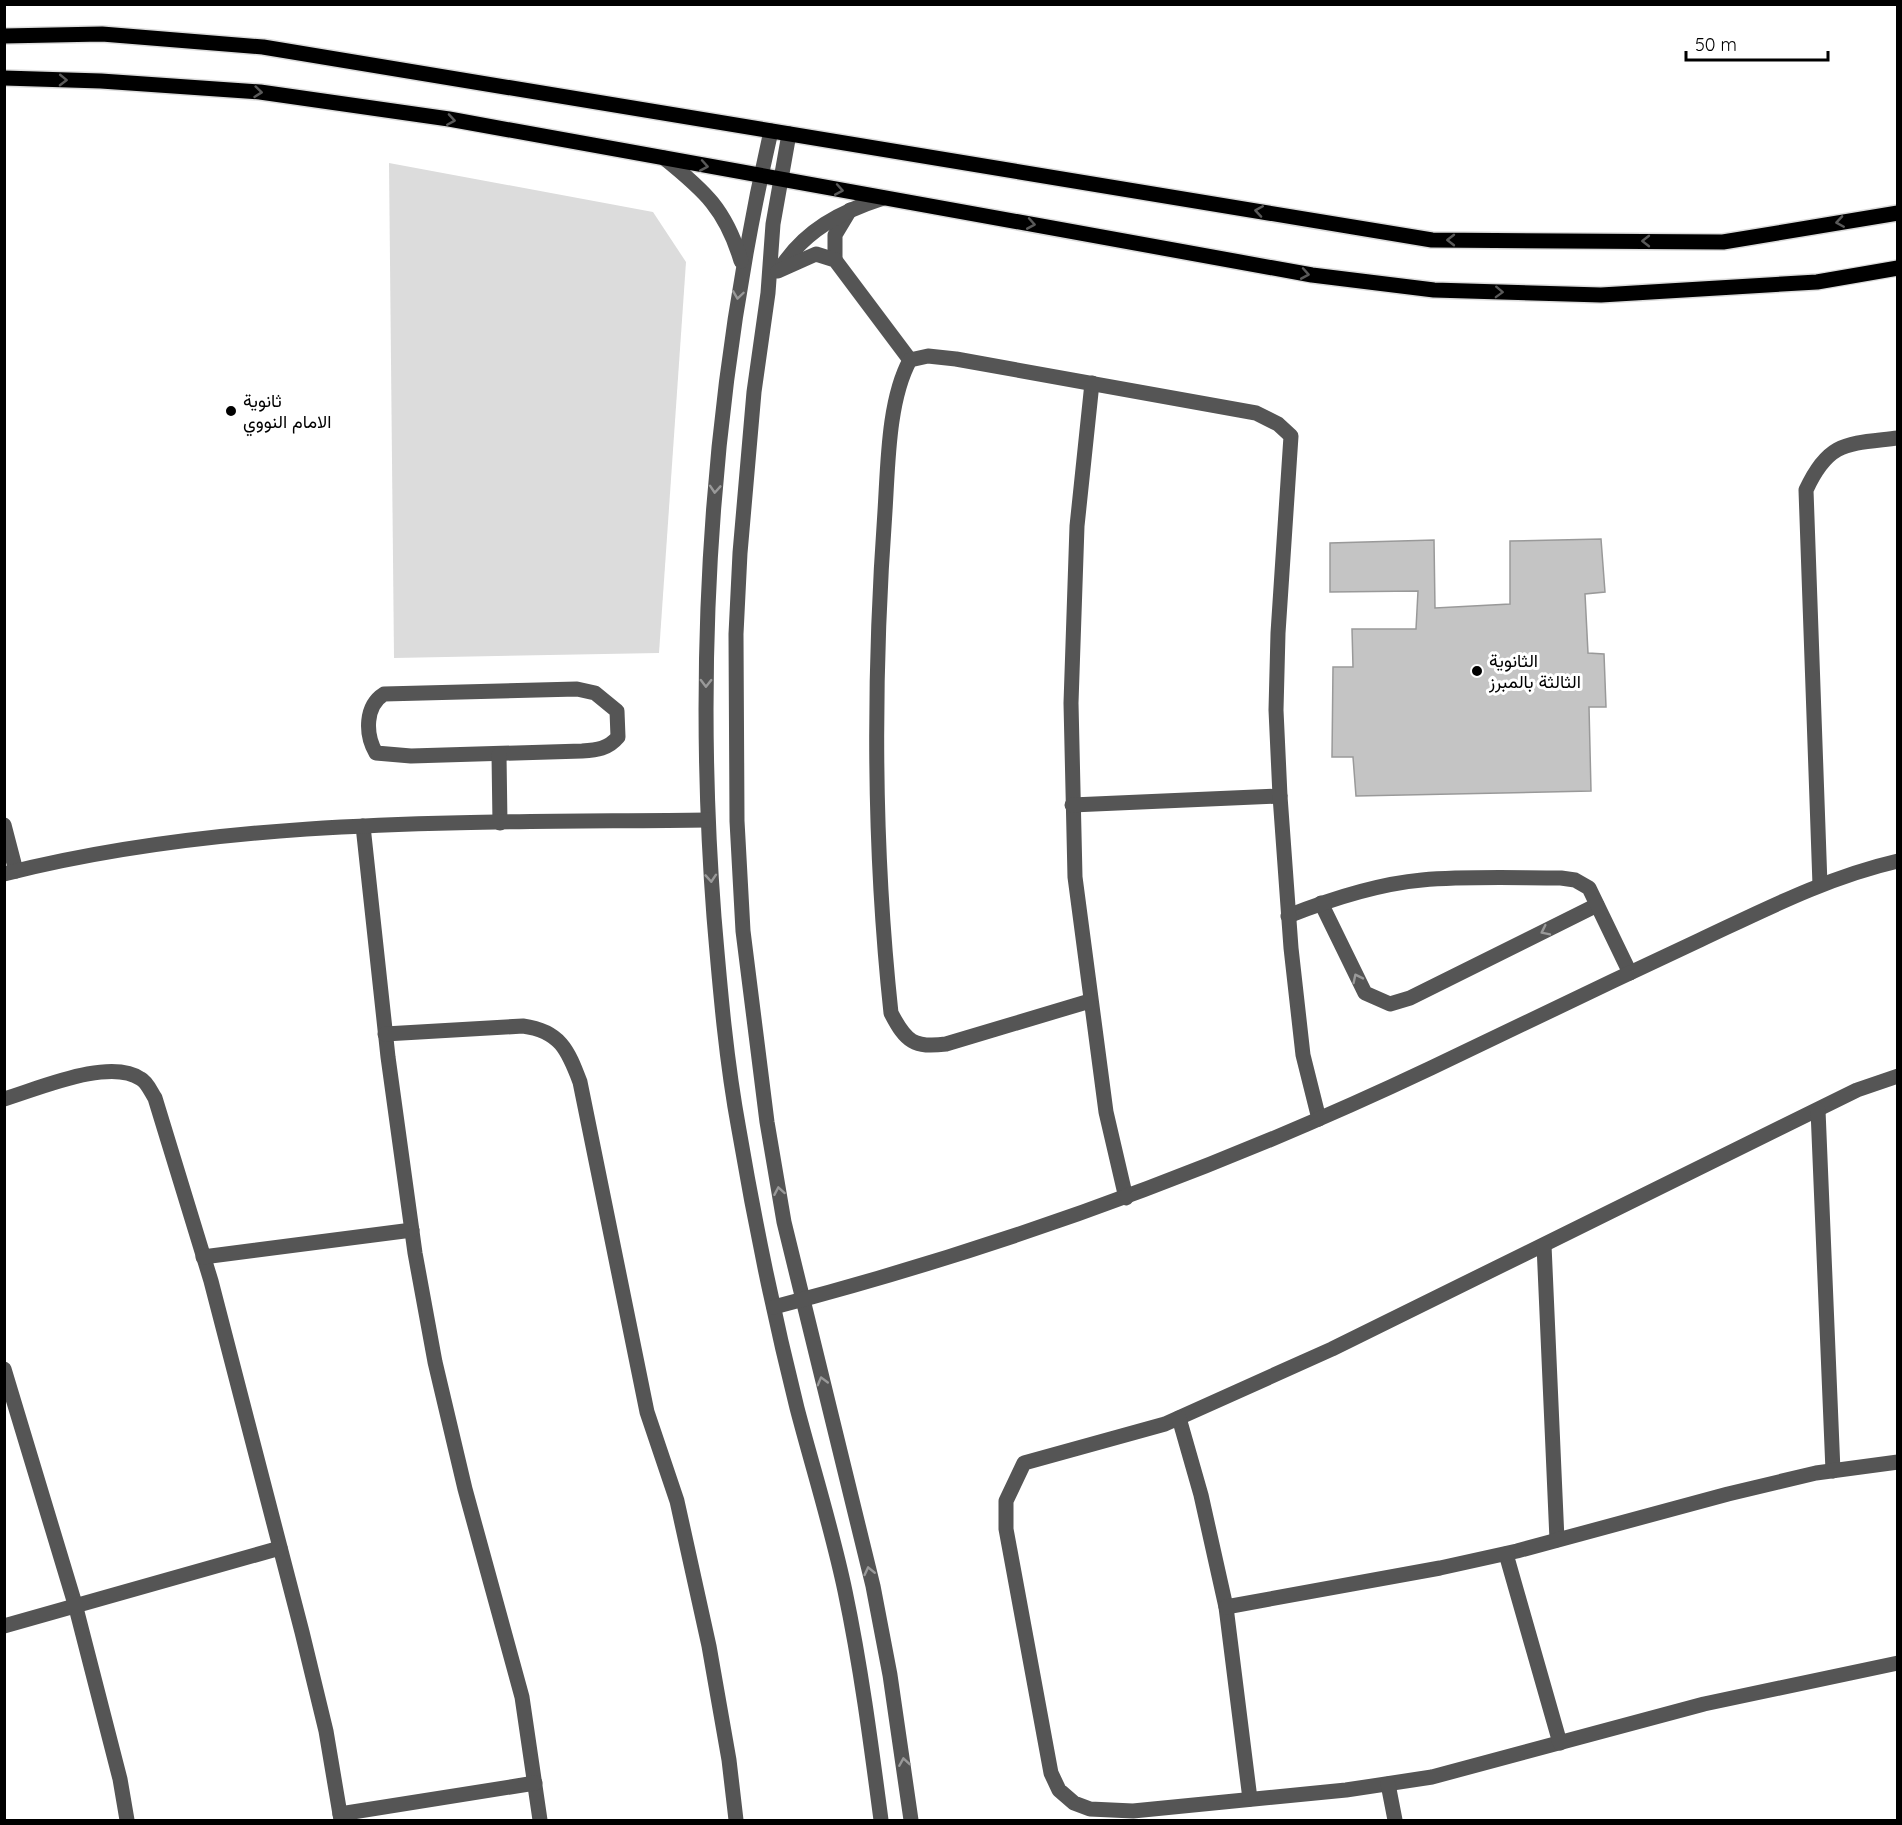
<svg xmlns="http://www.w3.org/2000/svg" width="1902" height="1825" viewBox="0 0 1902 1825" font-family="Quicksand,Vazirmatn,sans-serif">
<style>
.green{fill:#dcdcdc}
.building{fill:#c4c4c4;stroke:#999;stroke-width:1.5}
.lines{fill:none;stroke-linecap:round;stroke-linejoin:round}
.major-casing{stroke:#dbdbdb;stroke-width:18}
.minor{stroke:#555;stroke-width:15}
.major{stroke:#000;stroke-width:15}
.oneway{stroke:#595959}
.oneway2{stroke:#999}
.poi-dot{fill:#000;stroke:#fff;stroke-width:2}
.labels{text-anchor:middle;stroke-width:6;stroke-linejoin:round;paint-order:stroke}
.poi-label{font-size:18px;fill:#000;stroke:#fff;text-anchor:start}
</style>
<rect width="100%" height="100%" fill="#fff"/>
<path class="green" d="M389,163L653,212L686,262L659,653L394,658Z"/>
<path class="building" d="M1601,539L1605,592L1585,594L1588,653L1604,654L1606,707H1589L1591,791L1356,796L1353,757H1332L1333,667H1353L1352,629H1416L1418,591L1330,592V543L1434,540L1435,608L1510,604V541Z"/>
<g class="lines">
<g class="major-casing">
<g id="major">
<path d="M4,36L102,34L263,47L1432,240L1723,242L1898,213"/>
<path d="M4,78L101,81L260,92L449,119L1312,275L1434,290L1601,295L1817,282L1898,268"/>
</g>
</g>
<g class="minor">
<path d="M771,131C712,388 694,654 714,917C720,988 726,1060 739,1130C755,1224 774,1316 797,1408C813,1469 832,1529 845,1591C861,1667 871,1744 881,1820"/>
<path d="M789,134L773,224L768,293L754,392L740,553L736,634L737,821L743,931L767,1122L784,1222L873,1586L890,1675L911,1820"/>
<path d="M664,158C705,191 726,210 741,261"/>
<path d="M835,260V235L850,210"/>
<path d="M780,269C805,230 840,212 883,198"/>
<path d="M778,271L816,254L835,260L910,360"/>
<path d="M1092,383L1077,526L1071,703L1075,877L1106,1112L1126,1198"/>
<path d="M577,689L595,693L617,711L618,737C608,749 597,750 582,751L411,756L376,753C365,734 365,706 384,694Z"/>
<path d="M499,755L500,823"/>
<path d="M1072,805L1280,796"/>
<path d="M4,825L16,871"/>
<path d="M363,826L388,1057L415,1253L435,1362L465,1489L522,1697L540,1820"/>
<path d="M4,874C233,816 473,823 707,820"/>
<path d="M1820,885L1806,490C1829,440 1848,444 1898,438"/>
<path d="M1321,903L1365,993L1390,1004L1410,998L1597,905"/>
<path d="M1288,916C1331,899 1377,884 1422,880C1468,876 1515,878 1561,878L1575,880L1589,888L1630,973"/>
<path d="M1090,1001L946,1044C914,1048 906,1042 891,1013C873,846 873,678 885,511C888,465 888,400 910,360L928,356L956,359L1256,413L1278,424L1291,436L1278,633L1276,710L1280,796L1291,948L1303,1055L1319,1119"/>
<path d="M385,1034L523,1026C560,1031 568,1050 580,1082L647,1412L677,1501L709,1646L729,1760L736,1820"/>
<path d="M1898,1076L1857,1090L1332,1349L1165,1424L1024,1463L1006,1501V1529L1051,1773L1059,1790L1074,1803L1090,1809L1133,1811L1346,1790L1432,1777L1704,1704L1898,1663"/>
<path d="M4,1099C38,1089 110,1057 141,1079C147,1082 151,1092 155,1098L211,1281L302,1632L326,1731L341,1820"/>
<path d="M1818,1110L1833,1471"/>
<path d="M1544,1245L1557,1540"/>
<path d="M203,1257L412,1230"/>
<path d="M774,1307C1001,1248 1218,1169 1431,1068C1520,1025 1610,982 1700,940C1764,910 1828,877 1898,861"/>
<path d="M4,1369L75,1604L120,1779L127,1820"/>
<path d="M1179,1418L1201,1495L1226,1607L1250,1799"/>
<path d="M1506,1554L1560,1743"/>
<path d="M1226,1607L1440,1568L1517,1551L1728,1494L1816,1473L1898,1462"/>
<path d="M4,1626L280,1548"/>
<path d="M1388,1784L1395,1820"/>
<path d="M340,1814L535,1783"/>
</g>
<use href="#major" class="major"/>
</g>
<defs><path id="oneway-chevron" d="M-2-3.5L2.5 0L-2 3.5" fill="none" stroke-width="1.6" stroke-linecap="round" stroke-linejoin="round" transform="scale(1.5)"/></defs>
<g class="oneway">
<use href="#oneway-chevron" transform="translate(63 80) rotate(1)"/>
<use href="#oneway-chevron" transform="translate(258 92) rotate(6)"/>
<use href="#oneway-chevron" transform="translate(451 120) rotate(9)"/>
<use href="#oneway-chevron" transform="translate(704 166) rotate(10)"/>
<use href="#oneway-chevron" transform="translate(839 190) rotate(10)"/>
<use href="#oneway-chevron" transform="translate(1259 211) rotate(-171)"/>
<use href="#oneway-chevron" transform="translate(1840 222) rotate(171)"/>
<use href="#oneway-chevron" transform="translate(1031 224) rotate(10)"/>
<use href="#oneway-chevron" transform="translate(1451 240) rotate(-180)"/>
<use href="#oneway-chevron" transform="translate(1646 241) rotate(-180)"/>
<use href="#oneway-chevron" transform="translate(1305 274) rotate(10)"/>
<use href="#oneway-chevron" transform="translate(1499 292) rotate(2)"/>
</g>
<g class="oneway2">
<use href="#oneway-chevron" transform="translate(738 295) rotate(98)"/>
<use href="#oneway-chevron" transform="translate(715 489) rotate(94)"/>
<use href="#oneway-chevron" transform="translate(706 683) rotate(91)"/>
<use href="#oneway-chevron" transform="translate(711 878) rotate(86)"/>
<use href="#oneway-chevron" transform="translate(1545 931) rotate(154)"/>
<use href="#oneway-chevron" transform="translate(1357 978) rotate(-116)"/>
<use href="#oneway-chevron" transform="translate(779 1191) rotate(-100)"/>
<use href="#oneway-chevron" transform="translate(822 1381) rotate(-105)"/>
<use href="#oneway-chevron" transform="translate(869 1571) rotate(-103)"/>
<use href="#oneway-chevron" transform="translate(904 1762) rotate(-99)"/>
</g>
<g class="poi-dot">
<circle cx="231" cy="411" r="6"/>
<circle cx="1477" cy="671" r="6"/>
</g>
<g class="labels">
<g class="poi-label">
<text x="243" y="407">ثانوية<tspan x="243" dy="21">الامام النووي</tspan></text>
<text x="1489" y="667">الثانوية<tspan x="1489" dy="21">الثالثة بالمبرز</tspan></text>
</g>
</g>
<rect width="1902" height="1825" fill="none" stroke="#000000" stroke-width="12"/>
<path d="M1686 51v9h142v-9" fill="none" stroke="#000000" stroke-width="3"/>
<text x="1695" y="51" font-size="18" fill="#000000" stroke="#ffffff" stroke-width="4.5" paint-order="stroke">50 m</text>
</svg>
